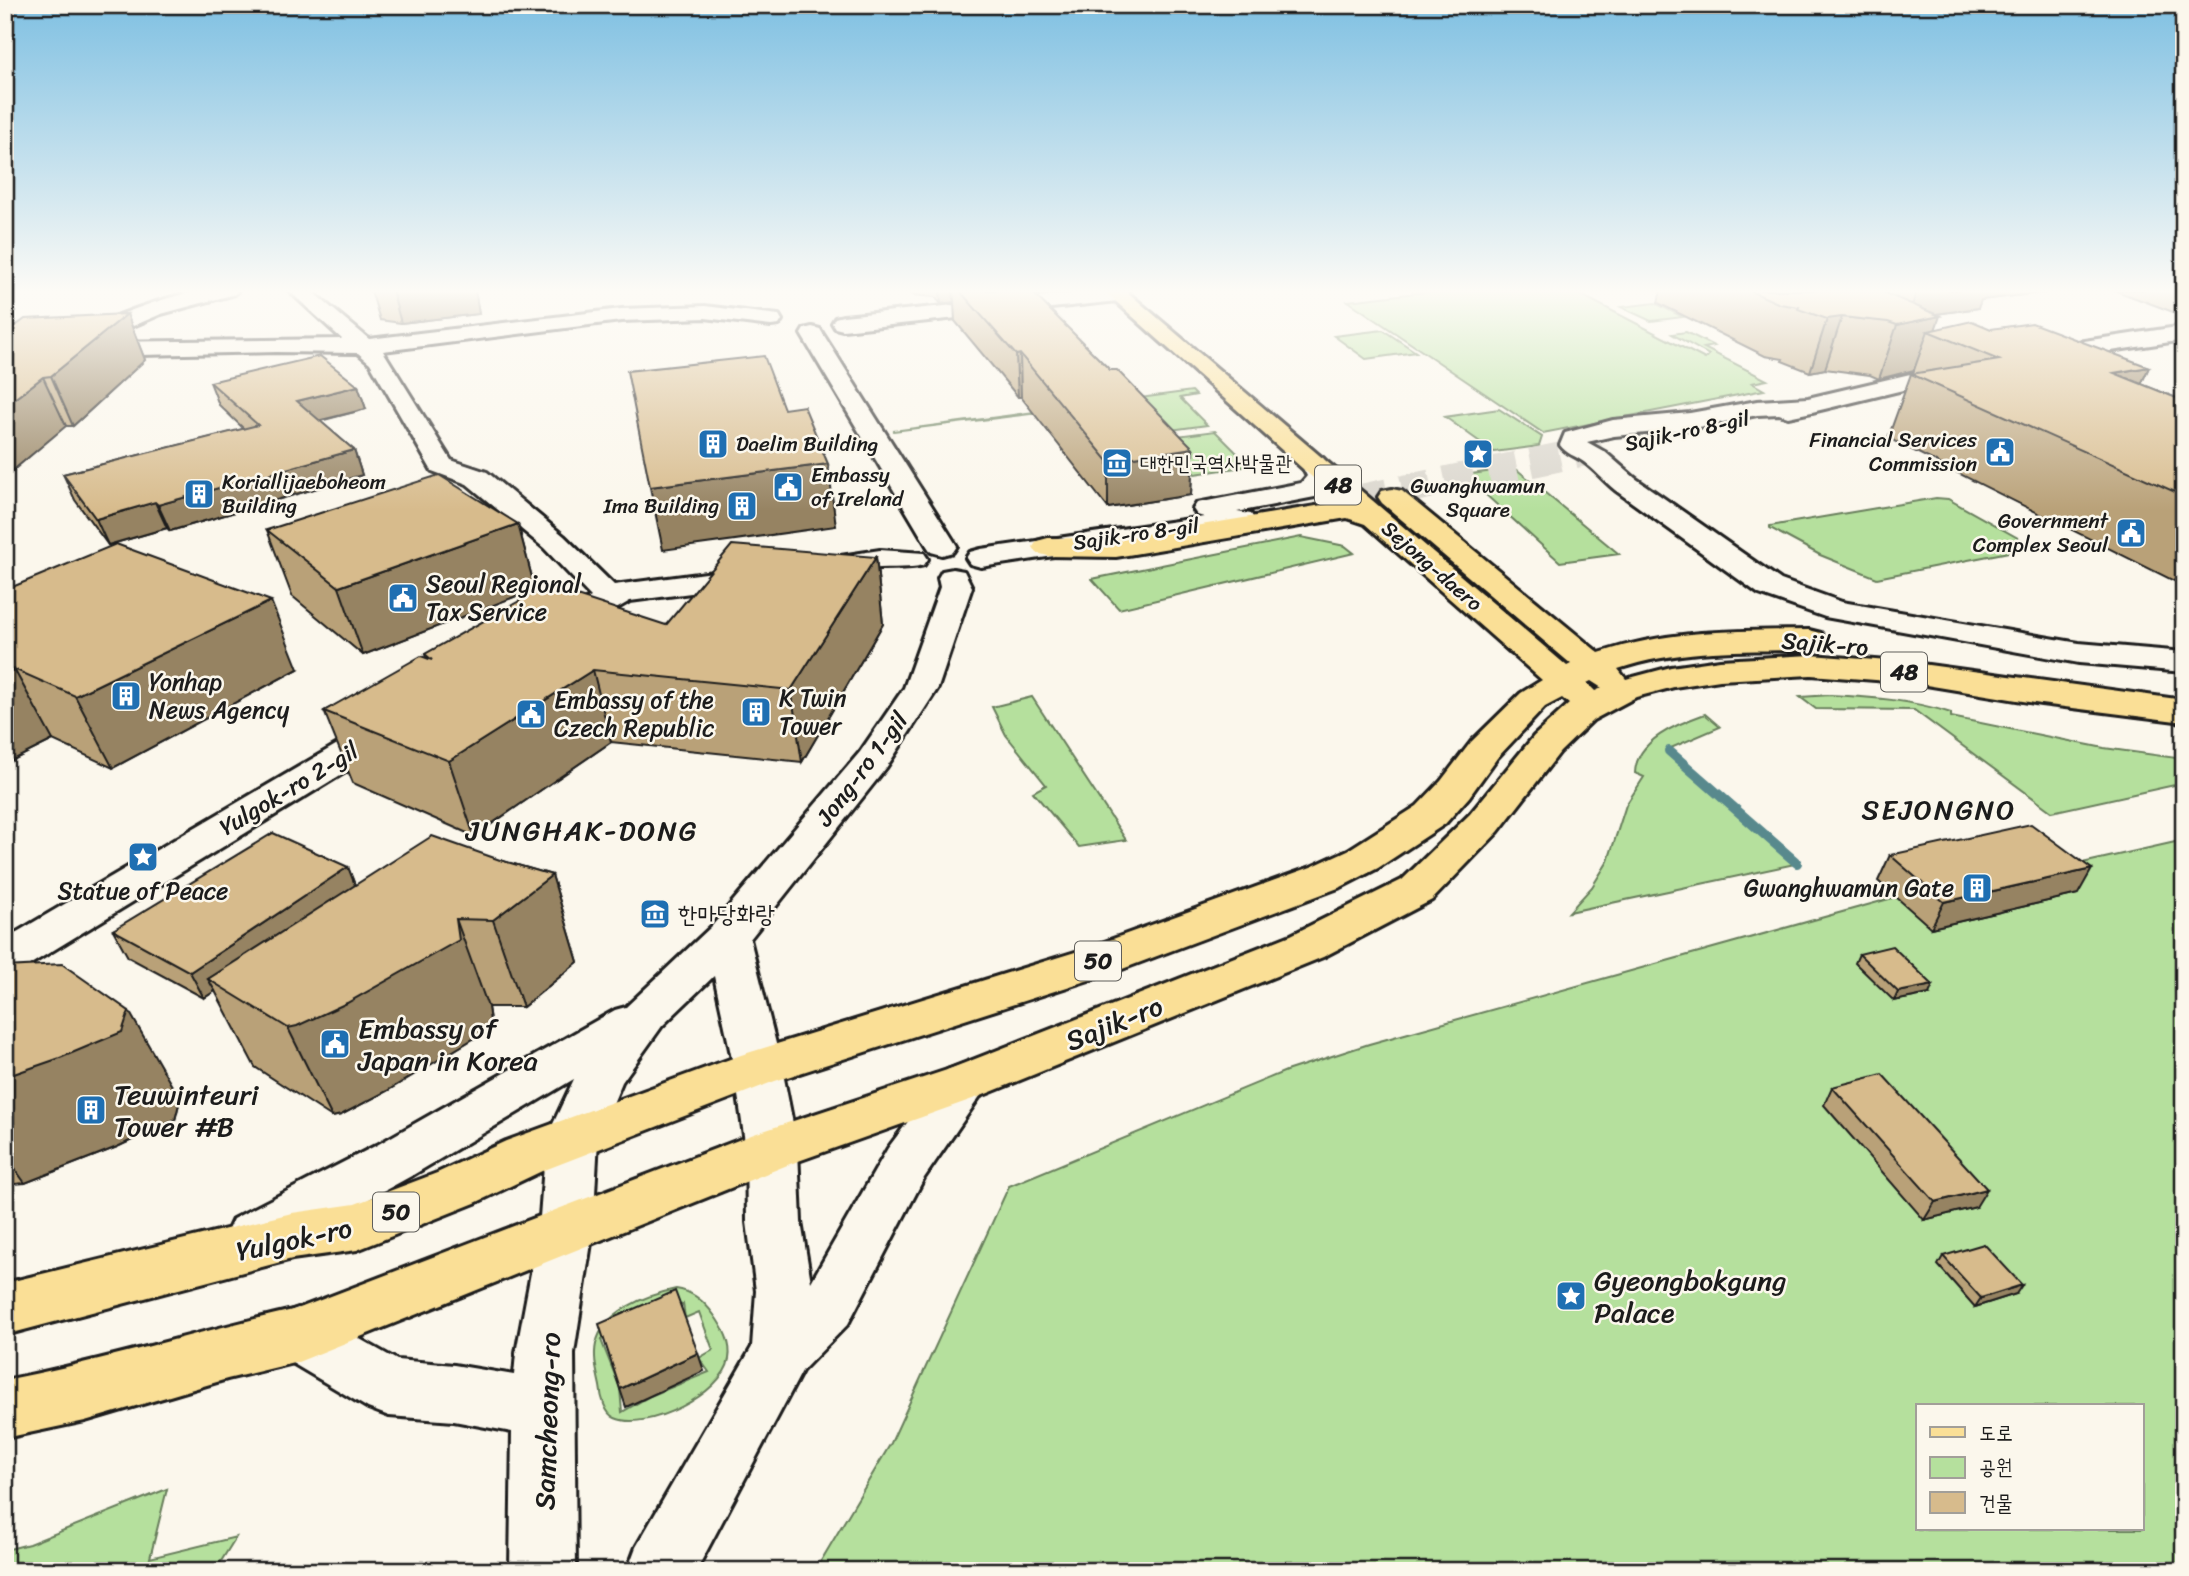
<svg xmlns="http://www.w3.org/2000/svg" width="2189" height="1576" viewBox="0 0 2189 1576" font-family="Sriracha,'Poor Story',sans-serif">
<style>
.green{fill:#b5e09d;stroke:#687e5c;stroke-width:2;fill-rule:evenodd}
.lines{fill:none;stroke-linecap:round;stroke-linejoin:round}
.stream{stroke:#59898d;stroke-width:10}
.minor-tunnel{stroke:#dad6cd;stroke-width:29;stroke-dasharray:29 15;stroke-linecap:butt}
.minor-casing{stroke:#1c1c1c;stroke-width:6}
.major-casing{stroke:#1c1c1c;stroke-width:6}
.minor{fill:#fbf7ec;fill-rule:evenodd}
.major{fill:#fadf96;fill-rule:evenodd}
.wall{fill:#b9a178;stroke:#1c1c1c;stroke-width:2}
.shaded-wall{fill:#968362;stroke:#1c1c1c;stroke-width:2}
.building{fill:#d7bb8c;stroke:#1c1c1c;stroke-width:2}
.labels{text-anchor:middle;stroke-width:5;stroke-linejoin:round;paint-order:stroke}
.far-street-label{font-size:21px;fill:#1c1c1c;stroke:#fbf7ec}
.far-poi-label{font-size:21px;fill:#1c1c1c;stroke:#fbf7ec;text-anchor:start}
.shield{fill:#fbf7ec;stroke:#5f5e5a;stroke-width:2}
.shield-label{font-size:23px;font-weight:bold;fill:#1c1c1c}
.poi-label{font-size:24px;fill:#1c1c1c;stroke:#fbf7ec;text-anchor:start}
.street-label{font-size:24px;fill:#1c1c1c;stroke:#fbf7ec}
.quarter-label{font-size:28px;letter-spacing:2px;fill:#1c1c1c;stroke:#fbf7ec}
.near-street-label{font-size:28px;fill:#1c1c1c;stroke:#fbf7ec}
.near-poi-label{font-size:28px;fill:#1c1c1c;stroke:#fbf7ec;text-anchor:start}
</style>
<rect width="100%" height="100%" fill="#fbf7ec"/>
<filter id="ink" filterUnits="userSpaceOnUse"><feTurbulence type="fractalNoise" baseFrequency=".0143" numOctaves="2"/><feDisplacementMap in="SourceGraphic" scale="14" xChannelSelector="R" yChannelSelector="G"/><feConvolveMatrix kernelMatrix="1 2 1 2 8 2 1 2 1" color-interpolation-filters="sRGB"/></filter>
<g filter="url(#ink)">
<g class="green">
<path d="M1442,290H1572L1705,359L1709,355L1672,334L1686,332L1714,346L1704,348L1767,380L1752,383L1764,390L1543,433L1348,301Z"/>
<path d="M1655,303L1683,317L1651,321L1621,307Z"/>
<path d="M1383,330L1416,352L1366,359L1334,336Z"/>
<path d="M1192,391L1196,395L1180,398L1207,425L1156,432L1128,402L893,431Z"/>
<path d="M1499,409L1542,437L1539,446L1494,452L1445,417Z"/>
<path d="M1215,431L1250,466L1195,474L1162,438Z"/>
<path d="M1515,468L1619,554L1560,562L1464,475Z"/>
<path d="M1936,498L1948,499L2034,547L1877,578L1820,555L1770,528V526Z"/>
<path d="M1301,537L1345,546L1354,553L1119,609L1092,579Z"/>
<path d="M1830,695C1871,697 1912,700 1951,713V717L2104,748L2184,759V783L2052,812L1914,710L1816,709L1800,697Z"/>
<path d="M1032,697L1126,840L1079,847L1033,792L1046,785L1006,735L992,707Z"/>
<path d="M1705,714L1720,727L1666,750L1795,864L1569,912L1592,887L1608,861L1626,805L1644,777L1635,773C1636,740 1677,724 1705,714Z"/>
<path d="M2184,840V1571H815L891,1443L1009,1186L1286,1071L1369,1044L1896,897L2047,871ZM1918,1406H2142V1529H1918Z"/>
<path d="M676,1289C692,1291 704,1301 714,1315C723,1328 732,1343 729,1359C723,1394 646,1432 615,1418C605,1414 601,1397 600,1386C597,1372 593,1358 596,1344C603,1311 647,1295 676,1289ZM683,1304L685,1318L699,1312L713,1350L699,1358L709,1372L650,1396L622,1412L620,1388L601,1340L625,1333Z"/>
<path d="M167,1489L150,1558L236,1537L215,1571H5V1550L29,1544Z"/>
</g>
<g class="lines">
<path class="stream" d="M1669,751L1797,863"/>
<path class="minor-tunnel" d="M1316,508L1602,448"/>
<g class="minor-casing">
<g id="minor">
<path d="M200,290H238L235,294L161,314L96,342L342,339L288,290H310L369,339L621,309L705,306L779,315L782,320L779,325L771,326L705,318L621,321L383,351L451,460L487,472L564,536L614,585L752,567L763,569L767,576L763,583L752,585L630,601L566,638L554,641L542,638L538,631L542,624L591,597L544,548L467,484L432,471L370,363L358,353L276,352L5,358V344L72,343L74,336C114,315 155,300 200,290Z"/>
<path d="M1106,290H1123L1128,295L1125,299L1118,301L843,330L835,328L832,323L835,318L843,316Z"/>
<path d="M2184,326V340L2044,361L2036,359L2033,354L2036,349L2044,347Z"/>
<path d="M812,327L820,329L823,334L957,546L953,552L942,555L931,552L927,546L801,334L804,329Z"/>
<path d="M1957,363L1965,365L1969,370L1965,375L1812,412L1788,417L1779,414L1757,415L1690,429L1614,436L1587,442L1605,452L1635,478L1781,580L1842,602L2079,643L2184,652V672L2079,663L1825,617L1759,594L1615,490C1604,481 1595,470 1584,462C1576,456 1566,454 1560,445L1565,433L1613,420L1690,413L1757,401L1808,398Z"/>
<path d="M1314,456L1323,458L1335,476L1329,489L1320,496L1237,512L1251,514L1255,520L1251,526L981,567L970,564L966,558L970,552L981,549L1204,517L1197,515L1193,509L1197,503L1301,483L1307,476L1301,464L1305,458Z"/>
<path d="M880,550L924,553L928,559L924,565C909,569 895,567 880,568C858,570 836,578 814,572L810,566L814,560Z"/>
<path d="M953,569L964,571L972,587L938,688L886,768L750,939L782,1068L798,1149L801,1222L811,1282L888,1148L947,1070L964,1064L981,1070L989,1083L924,1178L848,1324L802,1371L696,1571H627L636,1547L752,1347L756,1291L747,1222L746,1149L734,1068L714,976L662,1026L622,1082L598,1139L593,1230L574,1353L576,1571H510L512,1432L454,1421L389,1416L368,1408L277,1354L269,1335L277,1316L298,1308L319,1316L397,1360L454,1365L514,1375L516,1353L539,1230L546,1139L574,1079L413,1175L271,1253L252,1259L233,1253L225,1236L233,1219L377,1145L615,1010L626,1007L712,926L860,752L904,688L940,587L938,578L942,571Z"/>
<path d="M388,719L401,722L406,730L401,738L21,970L5,975V939L375,722Z"/>
</g>
</g>
<g class="major-casing">
<path id="major" d="M1103,290H1125L1567,666L1571,664L1382,503L1378,497L1382,491L1392,489L1402,491L1599,653C1672,629 1733,631 1809,630L1821,633L1826,640L1821,647L1809,650C1743,651 1681,648 1618,669L1626,679L1671,667L1720,660L1811,655L1914,663L2184,700V722L2041,704L1914,683L1811,675L1720,680L1674,687L1636,697L1593,720L1560,752L1498,832L1432,900L1323,957L981,1096L790,1164L298,1362L227,1379L85,1421L5,1438V1380C104,1361 199,1331 297,1309L754,1134L947,1070L1291,935L1402,880L1470,814L1534,736L1569,704L1562,698L1545,707L1497,758L1469,797L1445,824L1378,868L1341,887L1117,971L775,1081L542,1171L475,1203L357,1250L292,1259L5,1335V1283L292,1213L355,1204L437,1173L506,1141L741,1055L1085,949L1311,867L1348,850L1417,806L1441,781L1471,742L1521,693L1542,680L1365,524L1347,518L1116,557L1048,556L1037,553L1033,547L1037,541L1048,538L1116,539L1340,502ZM1591,681L1602,688L1595,691L1587,683Z"/>
</g>
<use href="#minor" class="minor"/>
<use href="#major" class="major"/>
</g>
<g class="wall">
<path d="M371,290H475L479,314L401,323L380,320Z"/>
<path d="M909,290H1030L1110,370L1193,448L1191,495L1108,508L1021,397H1018L955,321L954,302L941,304L935,297L913,295Z"/>
<path d="M1661,290H2065L1981,300L1978,308L1935,314V329H1991L2149,367L2141,384L2184,401V586L1888,438L1911,374H1913L1914,370L1879,379L1870,375L1825,369L1810,372L1782,361L1783,359L1765,356L1658,303Z"/>
<path d="M2114,290H2184V316Z"/>
<path d="M127,314L145,360L73,426H66L5,325Z"/>
<path d="M2184,343V355L2179,353Z"/>
<path d="M210,382L358,386L366,409L320,421L354,450L362,475L170,531L167,528L108,545L75,500L63,474L244,429L219,405Z"/>
<path d="M518,524L535,589L363,655L292,596L267,530Z"/>
<path d="M876,557L883,624L802,762L611,742L474,836L353,783L324,711L426,658L425,654L666,625Z"/>
<path d="M5,590L298,669L113,768L53,740L5,764Z"/>
<path d="M1890,855L2078,894L1931,928L1878,881Z"/>
<path d="M500,860L552,875L578,962L523,1007H488L491,1028L387,1091L341,1115L332,1117L255,1067L215,991L204,998L128,957L113,930L348,867L355,885Z"/>
<path d="M1859,954L1929,994L1894,1001L1855,963Z"/>
<path d="M5,967L180,1100L175,1120L117,1147L25,1183L5,1185Z"/>
<path d="M1832,1087L1976,1207L1924,1220L1824,1105Z"/>
<path d="M1943,1256L2016,1294L1975,1307L1938,1265Z"/>
</g>
<g class="shaded-wall">
<path d="M392,290H475L479,314L401,323Z"/>
<path d="M940,290H953L954,302L941,304Z"/>
<path d="M1847,290H1880L1871,320L1842,317L1825,369L1810,372L1827,319Z"/>
<path d="M1917,290H2065L1981,300L1978,308L1908,318Z"/>
<path d="M127,314L145,360L73,426L51,376Z"/>
<path d="M1940,316L1934,333L1928,331L1914,370L1879,379L1897,325Z"/>
<path d="M1020,354L1021,397H1018L1016,355Z"/>
<path d="M2149,367L2120,431L2114,373Z"/>
<path d="M43,377L66,426L5,477V406Z"/>
<path d="M358,386L366,409L305,424L297,401Z"/>
<path d="M1193,448L1191,495L1108,508V461Z"/>
<path d="M354,450L362,475L170,531L158,505Z"/>
<path d="M828,464L836,526L663,550L650,487Z"/>
<path d="M155,502L167,528L108,545L96,519Z"/>
<path d="M518,524L535,589L363,655L339,587Z"/>
<path d="M876,557L883,624L802,762L791,690Z"/>
<path d="M271,601L298,669L113,768L75,696Z"/>
<path d="M14,669L53,740L5,764V673Z"/>
<path d="M593,670L611,742L474,836L449,761Z"/>
<path d="M348,867L358,893L208,979L215,991L204,998L190,972Z"/>
<path d="M2092,869L2078,894L1931,928L1944,902Z"/>
<path d="M552,875L578,962L523,1007L493,920Z"/>
<path d="M456,919L488,1007L491,1028L387,1091L341,1115L332,1117L288,1028Z"/>
<path d="M1933,985L1929,994L1894,1001L1898,992Z"/>
<path d="M129,1011L180,1100L175,1120L117,1147L25,1183L5,1155V1077Z"/>
<path d="M1987,1189L1976,1207L1924,1220L1935,1202Z"/>
<path d="M2022,1285L2016,1294L1975,1307L1981,1298Z"/>
<path d="M698,1353L704,1371L626,1407L620,1389Z"/>
</g>
<g class="building">
<path d="M959,290H1030L1110,370H1117L1193,448L1108,461L1020,354L1016,355Z"/>
<path d="M1748,290H1878L1940,316L1897,325L1888,322L1842,317L1827,319L1798,309L1799,307L1780,304Z"/>
<path d="M127,314L51,376L43,377L5,406V325H17L25,319Z"/>
<path d="M1972,321L1991,329L2032,323L2149,367L2114,373L2184,401V496L1911,374L1999,360L1928,331Z"/>
<path d="M320,356L358,386L297,401L354,450L158,505L155,502L96,519L63,474L258,425L210,382Z"/>
<path d="M764,356L784,409L804,406L828,464L650,487L627,371Z"/>
<path d="M439,475L518,524L339,587L267,530Z"/>
<path d="M116,544L271,601L75,696L14,669L5,673V590Z"/>
<path d="M732,545L876,557L791,690L593,670L449,761L324,711L421,656L432,660L425,654L546,586L666,625Z"/>
<path d="M2031,824L2092,869L1944,902L1890,855Z"/>
<path d="M273,833L348,867L190,972L113,930Z"/>
<path d="M432,836L500,860L552,875L493,920L456,919L459,940L347,1003L297,1026L288,1028L208,979Z"/>
<path d="M1892,946L1933,985L1898,992L1859,954Z"/>
<path d="M62,964L129,1011L122,1032L60,1058L5,1077V967Z"/>
<path d="M1882,1074L1987,1189L1935,1202L1832,1087Z"/>
<path d="M1984,1244L2022,1285L1981,1298L1943,1256Z"/>
<path d="M675,1291L698,1353L620,1389L599,1324Z"/>
</g>
</g>
<linearGradient id="sky" x2="0" y2="1"><stop stop-color="#7fc0e2"/><stop offset="0.57" stop-color="#fdfbf6"/><stop offset="1" stop-color="#fdfbf6" stop-opacity="0"/></linearGradient>
<rect width="2189" height="511" fill="url(#sky)"/>
<defs>
<g id="building-square" transform="scale(1.575)"><rect x="-9" y="-9" width="18" height="18" rx="4" fill="#1f6fb2" stroke="#fbf7ec"/><path d="M-4-6H4V6H1V3H-1V6H-4ZM-2.5-4.3h1.7v1.8h-1.7ZM.8-4.3h1.7v1.8H.8ZM-2.5-1h1.7V.8h-1.7ZM.8-1h1.7V.8H.8Z" fill="#fff"/></g>
<g id="civic-square" transform="scale(1.575)"><rect x="-9" y="-9" width="18" height="18" rx="4" fill="#1f6fb2" stroke="#fbf7ec"/><path d="M-.6-6.5H3V-4.5H.6V-3L4-1V1h2V6H-6V1h2V-1L-.6-3ZM-1.2 2.5V6h2.4V2.5Z" fill="#fff"/></g>
<g id="sight-square" transform="scale(1.575)"><rect x="-9" y="-9" width="18" height="18" rx="4" fill="#1f6fb2" stroke="#fbf7ec"/><path d="M0-6L1.8-2.2L6-1.7L2.9 1.2L3.7 5.4L0 3.3L-3.7 5.4L-2.9 1.2L-6-1.7L-1.8-2.2Z" fill="#fff"/></g>
<g id="museum-square" transform="scale(1.575)"><rect x="-9" y="-9" width="18" height="18" rx="4" fill="#1f6fb2" stroke="#fbf7ec"/><path d="M0-6L6-3V-2H-6V-3ZM-5-1h2V3h-2ZM-1-1h2V3h-2ZM3-1h2V3H3ZM-6 4H6V6H-6Z" fill="#fff"/></g>
</defs>
<g fill-rule="evenodd">
<use href="#building-square" x="713" y="444"/>
<use href="#civic-square" x="2000" y="452"/>
<use href="#sight-square" x="1478" y="454"/>
<use href="#museum-square" x="1117" y="463"/>
<use href="#civic-square" x="788" y="487"/>
<use href="#building-square" x="199" y="494"/>
<use href="#building-square" x="742" y="506"/>
<use href="#civic-square" x="2131" y="533"/>
<use href="#civic-square" x="403" y="598"/>
<use href="#building-square" x="126" y="696"/>
<use href="#building-square" x="756" y="712"/>
<use href="#civic-square" x="531" y="714"/>
<use href="#sight-square" x="143" y="857"/>
<use href="#building-square" x="1977" y="888"/>
<use href="#museum-square" x="655" y="914"/>
<use href="#civic-square" x="335" y="1044"/>
<use href="#building-square" x="91" y="1110"/>
<use href="#sight-square" x="1571" y="1296"/>
</g>
<g class="labels">
<g class="far-street-label">
<text transform="translate(1687 431) rotate(-12)" y="7">Sajik-ro 8-gil</text>
<text transform="translate(1136 534) rotate(-8)" y="7">Sajik-ro 8-gil</text>
<text transform="translate(1432 566) rotate(41)" y="7">Sejong-daero</text>
</g>
<g class="far-poi-label">
<text x="1977" y="447" text-anchor="end">Financial Services<tspan x="1977" dy="24">Commission</tspan></text>
<text x="736" y="451">Daelim Building</text>
<text x="1140" y="470">대한민국역사박물관</text>
<text x="811" y="482">Embassy<tspan x="811" dy="24">of Ireland</tspan></text>
<text x="222" y="489">Koriallijaeboheom<tspan x="222" dy="24">Building</tspan></text>
<text x="1478" y="493" text-anchor="middle">Gwanghwamun<tspan x="1478" dy="24">Square</tspan></text>
<text x="719" y="513" text-anchor="end">Ima Building</text>
<text x="2108" y="528" text-anchor="end">Government<tspan x="2108" dy="24">Complex Seoul</tspan></text>
</g>
<g class="shield">
<rect x="1315" y="465.5" width="46" height="39" rx="5"/>
<rect x="1881" y="652.5" width="46" height="39" rx="5"/>
<rect x="1075" y="941.5" width="46" height="39" rx="5"/>
<rect x="373" y="1192.5" width="46" height="39" rx="5"/>
</g>
<g class="shield-label">
<text x="1338" y="493">48</text>
<text x="1904" y="680">48</text>
<text x="1098" y="969">50</text>
<text x="396" y="1220">50</text>
</g>
<g class="poi-label">
<text x="426" y="592">Seoul Regional<tspan x="426" dy="28">Tax Service</tspan></text>
<text x="149" y="690">Yonhap<tspan x="149" dy="28">News Agency</tspan></text>
<text x="779" y="706">K Twin<tspan x="779" dy="28">Tower</tspan></text>
<text x="554" y="708">Embassy of the<tspan x="554" dy="28">Czech Republic</tspan></text>
<text x="1954" y="896" text-anchor="end">Gwanghwamun Gate</text>
<text x="143" y="899" text-anchor="middle">Statue of Peace</text>
<text x="678" y="922">한마당화랑</text>
</g>
<g class="street-label">
<text transform="translate(1825 644) rotate(5)" y="8">Sajik-ro</text>
<text transform="translate(862 769) rotate(-53)" y="8">Jong-ro 1-gil</text>
<text transform="translate(289 789) rotate(-31)" y="8">Yulgok-ro 2-gil</text>
</g>
<g class="quarter-label">
<text x="1939" y="819">SEJONGNO</text>
<text x="582" y="840">JUNGHAK-DONG</text>
</g>
<g class="near-street-label">
<text transform="translate(1114 1023) rotate(-22)" y="10">Sajik-ro</text>
<text transform="translate(294 1239) rotate(-12)" y="10">Yulgok-ro</text>
<text transform="translate(547 1421) rotate(-88)" y="10">Samcheong-ro</text>
</g>
<g class="near-poi-label">
<text x="358" y="1038">Embassy of<tspan x="358" dy="32">Japan in Korea</tspan></text>
<text x="114" y="1104">Teuwinteuri<tspan x="114" dy="32">Tower #B</tspan></text>
<text x="1594" y="1290">Gyeongbokgung<tspan x="1594" dy="32">Palace</tspan></text>
</g>
</g>
<rect width="2189" height="1576" fill="none" stroke="#fbf7ec" stroke-width="28"/>
<rect x="14" y="14" width="2161" height="1548" fill="none" stroke="#1c1c1c" stroke-width="2.5" filter="url(#ink)"/>
<rect x="1916" y="1404" width="228" height="126" fill="#fbf7ec" stroke="#a29f99" stroke-width="2"/>
<rect x="1930" y="1427" width="35" height="10" fill="#fadf96" stroke="#a29f99" stroke-width="2"/>
<text x="1979" y="1440" font-size="21" fill="#1c1c1c">도로</text>
<rect x="1930" y="1457" width="35" height="21" fill="#b5e09d" stroke="#a29f99" stroke-width="2"/>
<text x="1979" y="1474" font-size="21" fill="#1c1c1c">공원</text>
<rect x="1930" y="1492" width="35" height="21" fill="#d7bb8c" stroke="#a29f99" stroke-width="2"/>
<text x="1979" y="1510" font-size="21" fill="#1c1c1c">건물</text>
</svg>
